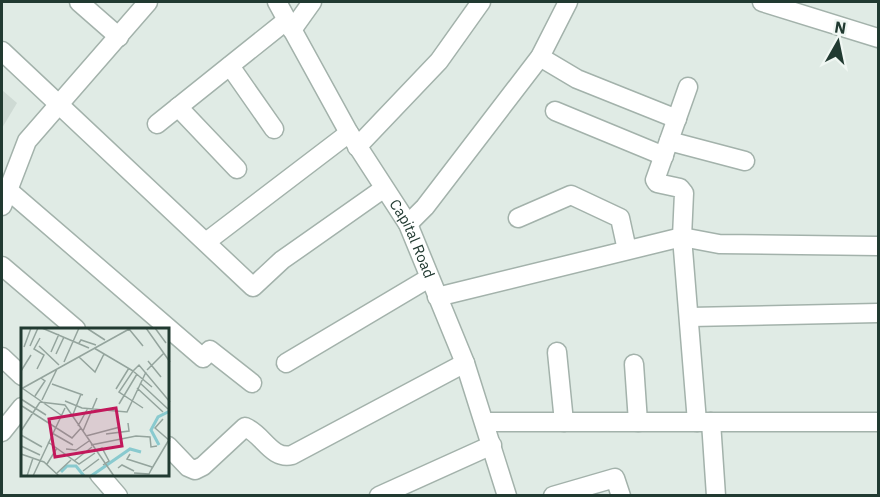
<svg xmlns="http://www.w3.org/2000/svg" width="880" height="497" viewBox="0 0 880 497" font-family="'IBM Plex Sans',sans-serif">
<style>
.built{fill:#cedad4}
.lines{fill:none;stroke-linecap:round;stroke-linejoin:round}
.minor-casing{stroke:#a3b2ab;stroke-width:21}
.minor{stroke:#fff;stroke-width:18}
.labels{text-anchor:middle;stroke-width:5;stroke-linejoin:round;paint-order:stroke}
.street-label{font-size:15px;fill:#213a31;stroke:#f0f7f3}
.inset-river{fill:none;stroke:#89cacf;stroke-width:3}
.inset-road{fill:none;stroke:#94a49d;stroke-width:1.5}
.view{fill:#c2185b;fill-opacity:0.15;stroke:#c2185b;stroke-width:3}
.inset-edge{fill:none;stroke:#213a31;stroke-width:3}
</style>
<rect width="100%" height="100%" fill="#e0ebe5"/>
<path class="built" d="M2,90L17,103L2,128Z"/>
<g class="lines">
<g class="minor-casing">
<g id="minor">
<path d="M79,2L119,37"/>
<path id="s1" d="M277,2L349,133L408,224L465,363L507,496"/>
<path d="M762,2L878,38"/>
<path d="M292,30L312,2"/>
<path d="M2,51L253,287L282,260L383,189"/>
<path d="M540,57L577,79L677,119"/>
<path d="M230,66L274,129"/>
<path d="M688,87L655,180L657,183L680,188L684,193L682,237L697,422"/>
<path d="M178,107L237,169"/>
<path d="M555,111L664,156"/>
<path d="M157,124L287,20"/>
<path d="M669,141L745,161"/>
<path d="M357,147L439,61L481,2"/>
<path d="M8,190L203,358L210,350L252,383"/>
<path d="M2,206L27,141L148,2"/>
<path d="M518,218L571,195L620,218L627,250"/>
<path d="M408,224L425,207L540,57L568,2"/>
<path d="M206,242L349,133"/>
<path d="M2,266L76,329"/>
<path d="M437,297L682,237L719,244L878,246"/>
<path d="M690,317L878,313"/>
<path d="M557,352L564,422"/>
<path d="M2,357L22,376"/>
<path d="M286,363L429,278"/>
<path d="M634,364L638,422"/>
<path d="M485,422H878"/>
<path d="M711,422L716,496"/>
<path d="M2,432L22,407"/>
<path d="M168,446L188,467L195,470L203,466L245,427C263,434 271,460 292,455L465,363"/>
<path d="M99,474L118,496"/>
<path d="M379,496L492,445"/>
<path d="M553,496L615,478L621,496"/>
</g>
</g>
<use href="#minor" class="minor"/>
</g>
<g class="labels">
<g class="street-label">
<text dy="5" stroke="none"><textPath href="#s1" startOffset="273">Capital Road</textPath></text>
</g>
</g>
<g transform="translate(21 328)">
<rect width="148" height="148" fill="#e0ebe5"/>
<path class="inset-river" d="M138,117L130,102L137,89L149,83M40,144L46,138H55L63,148M70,148L109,121L120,124"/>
<path class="inset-road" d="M21,0L68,20M125,0L149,34M134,0L145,15M67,1L84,12M108,1L122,18M58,15L60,12L75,17M9,18L17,0M18,18L38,37M3,19L10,0M73,20L112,43L118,37L149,74M30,24L38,6M35,26L43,9M58,29L74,44L83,26M127,33L140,49M43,34L58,0M16,41L23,27L13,21L19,10M126,42L143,25M0,43L10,27M119,55L147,81M31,56L62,67M1,60L40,87M116,60L142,84M0,61L110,0M95,61L108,40M14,68L24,53L20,50M0,71L25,87M21,72L36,41M44,73L61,80L106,84L125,44M19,74L44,77L93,148M98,76L116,46M1,78L51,110L60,100M122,80L98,64L112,43L131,59M51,89L60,66M142,91L134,100L149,113M57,98L67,80M0,103L19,74M62,103L76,70M31,105L52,117M85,106L108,103L107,95M0,107L21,119M65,108L99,99M27,114L58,136L74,125M70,117L115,108L129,109L130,119L136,118M0,118L19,127M45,121L55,122L68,113M73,123L81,120L88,133L82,137M0,126L23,134L38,148M109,126L106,131L131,139M53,133L71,119M26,136L36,120M97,140L101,137L113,143M130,142L149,110M62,143L78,131M36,145L50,132M113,145L128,146L130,142M6,148L12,130M12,148L44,80"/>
<path class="view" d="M95,80L101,118L34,129L28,91Z"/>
<rect width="148" height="148" class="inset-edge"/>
</g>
<rect width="880" height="497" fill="none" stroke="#213a31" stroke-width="6"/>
<g transform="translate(838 42) rotate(9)" stroke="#f0f7f3" stroke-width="4.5" paint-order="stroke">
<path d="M0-4.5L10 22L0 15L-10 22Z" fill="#213a31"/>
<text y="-9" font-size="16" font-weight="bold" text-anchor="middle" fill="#213a31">N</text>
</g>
</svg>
